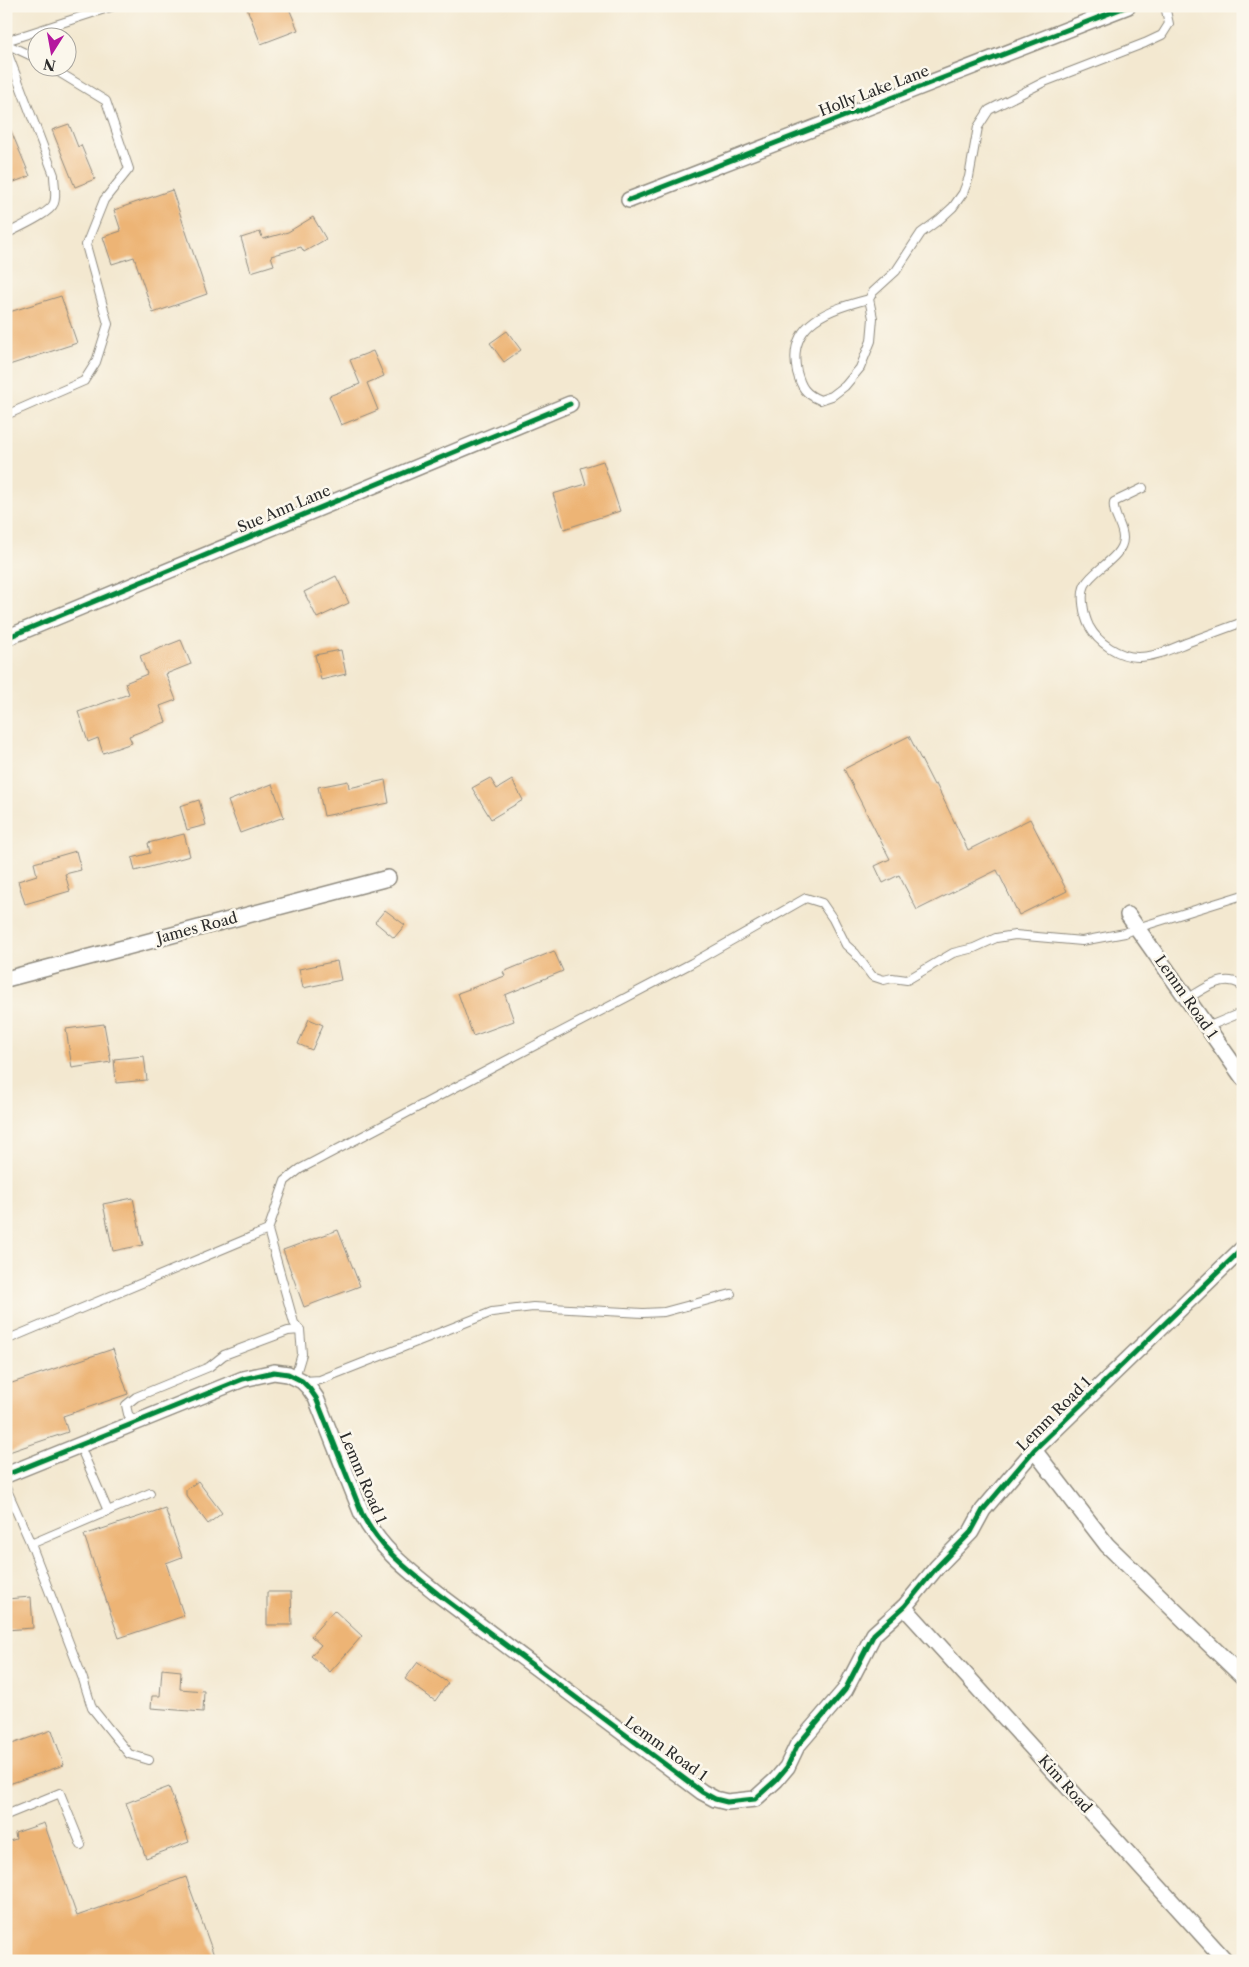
<svg xmlns="http://www.w3.org/2000/svg" width="1249" height="1967" viewBox="0 0 1249 1967" font-family="'Libre Caslon Text',serif">
<style>
.building{fill:#edb475}
.lines{fill:none;stroke-linecap:round;stroke-linejoin:round}
.service-casing{stroke:#8f8a7e;stroke-width:10}
.minor-casing{stroke:#8f8a7e;stroke-width:18}
.service{stroke:#fff;stroke-width:8}
.minor{stroke:#fff;stroke-width:15}
.cycleway-casing{stroke:#fbf7ec;stroke-width:8}
.cycleway{stroke:#00873e;stroke-width:5}
.labels{text-anchor:middle;stroke-width:5;stroke-linejoin:round;paint-order:stroke}
.street-label{font-size:15px;fill:#2b2b2b;stroke:#fbf7ec}
</style>
<rect width="100%" height="100%" fill="#fbf7ec"/>
<filter id="ink" filterUnits="userSpaceOnUse"><feTurbulence type="fractalNoise" baseFrequency=".02" numOctaves="2"/><feDisplacementMap in="SourceGraphic" scale="10" xChannelSelector="R" yChannelSelector="G"/><feConvolveMatrix kernelMatrix="1 2 1 2 8 2 1 2 1" color-interpolation-filters="sRGB"/></filter>
<filter id="wash" filterUnits="userSpaceOnUse"><feTurbulence type="fractalNoise" baseFrequency=".0096" numOctaves="4" result="noise"/><feDisplacementMap in="SourceGraphic" scale="20" xChannelSelector="R" yChannelSelector="G"/><feGaussianBlur stdDeviation="1.12" result="paint"/><feColorMatrix in="noise" values="0 0 0 0 0 0 0 0 0 0 0 0 0 0 0 0 0 1.4 0 .05"/><feComposite in="paint" operator="in"/></filter>
<g filter="url(#wash)">
<rect width="100%" height="100%" fill="#f3e8d0"/>
<g id="blocks">
<g class="building">
<path d="M246,6H288L298,30L261,44Z"/>
<path d="M6,119L30,176L6,185Z"/>
<path d="M69,124L78,147L81,145L95,179L75,187L52,130Z"/>
<path d="M172,190L207,294L153,313L134,257L112,264L103,237L121,231L114,210Z"/>
<path d="M313,217L326,239L304,252L301,247L271,256L274,265L251,272L241,238L260,232L263,239L288,232Z"/>
<path d="M61,296L77,343L6,366V313Z"/>
<path d="M507,331L521,350L504,362L490,343Z"/>
<path d="M373,351L384,376L367,383L378,410L341,425L329,396L360,384L350,360Z"/>
<path d="M603,461L620,511L564,529L553,494L586,484L581,468Z"/>
<path d="M336,576L349,603L317,618L304,592Z"/>
<path d="M181,640L191,664L166,674L176,700L160,706L166,722L129,736L132,743L103,753L98,738L88,742L78,712L129,694L125,683L147,674L140,656Z"/>
<path d="M341,650L346,674L321,680L315,655Z"/>
<path d="M909,736L934,785L936,784L968,850L1030,819L1067,891L1019,915L997,870L917,910L899,875L883,883L875,866L890,859L844,769Z"/>
<path d="M490,778L497,789L512,780L523,800L491,819L472,788Z"/>
<path d="M385,780L389,803L324,816L318,787L348,781L349,788Z"/>
<path d="M272,784L284,817L240,833L228,801Z"/>
<path d="M199,800L206,825L187,830L180,806Z"/>
<path d="M184,834L190,856L135,871L132,858L150,853L148,843Z"/>
<path d="M76,851L81,870L65,874L70,891L25,904L18,881L37,875L34,863Z"/>
<path d="M385,910L405,925L394,938L375,922Z"/>
<path d="M554,951L563,971L505,995L514,1021L473,1036L458,993L505,976L503,972Z"/>
<path d="M337,961L341,980L303,988L299,969Z"/>
<path d="M309,1019L323,1025L312,1050L298,1044Z"/>
<path d="M104,1024L111,1062L72,1068L66,1029Z"/>
<path d="M144,1056L147,1080L116,1083L114,1059Z"/>
<path d="M133,1198L143,1245L113,1251L103,1204Z"/>
<path d="M338,1230L360,1286L304,1307L283,1250Z"/>
<path d="M113,1349L128,1394L63,1416L68,1432L6,1453V1385Z"/>
<path d="M198,1481L222,1513L208,1524L186,1495V1490Z"/>
<path d="M165,1508L182,1557L166,1563L184,1616L119,1638L84,1535Z"/>
<path d="M267,1592H291L292,1625H267Z"/>
<path d="M31,1597L33,1628L6,1630V1599Z"/>
<path d="M334,1610L362,1636L330,1672L311,1656L321,1645L311,1636Z"/>
<path d="M418,1662L448,1683L435,1701L405,1679Z"/>
<path d="M162,1669L181,1671L180,1689L204,1691L203,1712L151,1708L152,1696H160Z"/>
<path d="M52,1730L64,1765L6,1785V1746Z"/>
<path d="M169,1787L189,1842L146,1858L126,1803Z"/>
<path d="M44,1823L77,1916L186,1877L216,1961H6V1842L16,1839L15,1833Z"/>
</g>
</g>
</g>
<g filter="url(#ink)">
<use href="#blocks" fill-opacity="0" stroke="#8f8a7e" stroke-width="1"/>
<g class="lines">
<g class="service-casing">
<g id="service">
<path d="M6,41L114,6"/>
<path d="M6,44L38,59"/>
<path d="M6,49L54,175C54,184 57,195 54,203C50,214 17,228 6,234"/>
<path d="M869,299C831,309 786,322 797,372C801,387 805,394 820,400L832,396L845,386L860,368L871,341L873,318L869,299L873,292L896,271L921,233L940,219L953,207L963,193L969,177L978,127L989,110L1044,82L1145,43L1162,35L1169,24L1165,6"/>
<path d="M6,415L84,381L96,362L108,324L86,245L104,200L129,169L106,101L52,68"/>
<path d="M1143,488L1114,502C1112,515 1123,525 1123,538C1123,558 1093,569 1085,585C1080,595 1084,616 1089,626C1098,643 1119,657 1138,657C1155,657 1171,649 1186,643C1205,636 1224,629 1243,622"/>
<path d="M1187,999C1203,990 1221,974 1240,984L1243,991"/>
<path d="M1207,1027L1243,1012"/>
<path d="M300,1330L294,1323L268,1230L285,1181L300,1169L692,963L806,898L822,903L833,919L846,945L855,953L872,976L884,980L892,978L907,980L953,953L974,948L996,938L1015,935L1082,941L1125,933L1137,928L1243,895"/>
<path d="M6,1340L268,1230"/>
<path d="M304,1381L320,1380L492,1312L533,1307L643,1313L664,1312L731,1294"/>
<path d="M134,1422L128,1414L126,1405L136,1397L209,1367L224,1355L288,1331L300,1330L302,1354L295,1377"/>
<path d="M79,1444L108,1511"/>
<path d="M6,1488L31,1544L83,1679L92,1708L129,1754L149,1760"/>
<path d="M31,1544L150,1493"/>
<path d="M6,1815L60,1793L81,1845"/>
</g>
</g>
<g class="minor-casing">
<g id="minor">
<path d="M629,200L1128,6"/>
<path d="M6,638L570,404"/>
<path d="M1128,915L1243,1078"/>
<path d="M6,979L388,878"/>
<path d="M1034,1450L1107,1545L1243,1677"/>
<path d="M6,1475L243,1379L274,1372L288,1374L302,1381L309,1388L316,1398L362,1514C381,1550 407,1569 438,1594L702,1792L715,1799L727,1802L755,1799L776,1780L787,1767L797,1746L845,1690L874,1634L905,1606L937,1567L971,1532L983,1510L1034,1450L1243,1248"/>
<path d="M904,1607L1226,1961"/>
</g>
</g>
<use href="#service" class="service"/>
<use href="#minor" class="minor"/>
<g class="cycleway-casing">
<g id="cycleway">
<path d="M629,200L1128,6"/>
<path d="M6,638L570,404"/>
<path d="M6,1475L243,1379L274,1372L288,1374L302,1381L309,1388L316,1398L362,1514C381,1550 407,1569 438,1594L702,1792L715,1799L727,1802L755,1799L776,1780L787,1767L797,1746L845,1690L874,1634L905,1606L937,1567L971,1532L983,1510L1034,1450L1243,1248"/>
</g>
</g>
<use href="#cycleway" class="cycleway"/>
</g>
</g>
<g class="labels">
<g class="street-label">
<text transform="translate(874 91) rotate(-21)" y="5">Holly Lake Lane</text>
<text transform="translate(284 509) rotate(-23)" y="5">Sue Ann Lane</text>
<text transform="translate(197 928) rotate(-15)" y="5">James Road</text>
<text transform="translate(1186 997) rotate(55)" y="5">Lemm Road 1</text>
<text transform="translate(1054 1414) rotate(-45)" y="5">Lemm Road 1</text>
<text transform="translate(363 1478) rotate(67)" y="5">Lemm Road 1</text>
<text transform="translate(666 1749) rotate(36)" y="5">Lemm Road 1</text>
<text transform="translate(1065 1784) rotate(48)" y="5">Kim Road</text>
</g>
</g>
<rect width="1249" height="1967" fill="none" stroke="#fbf7ec" stroke-width="25"/>
<g transform="translate(52 52) rotate(191)"><circle r="24" fill="#fbf7ec" stroke="#a8a59f"/>
<path d="M0-4L9 19L0 12L-9 19Z" fill="#b5179e"/>
<text y="-8" font-size="14" font-weight="bold" text-anchor="middle" fill="#2b2b2b">N</text>
</g>
</svg>
